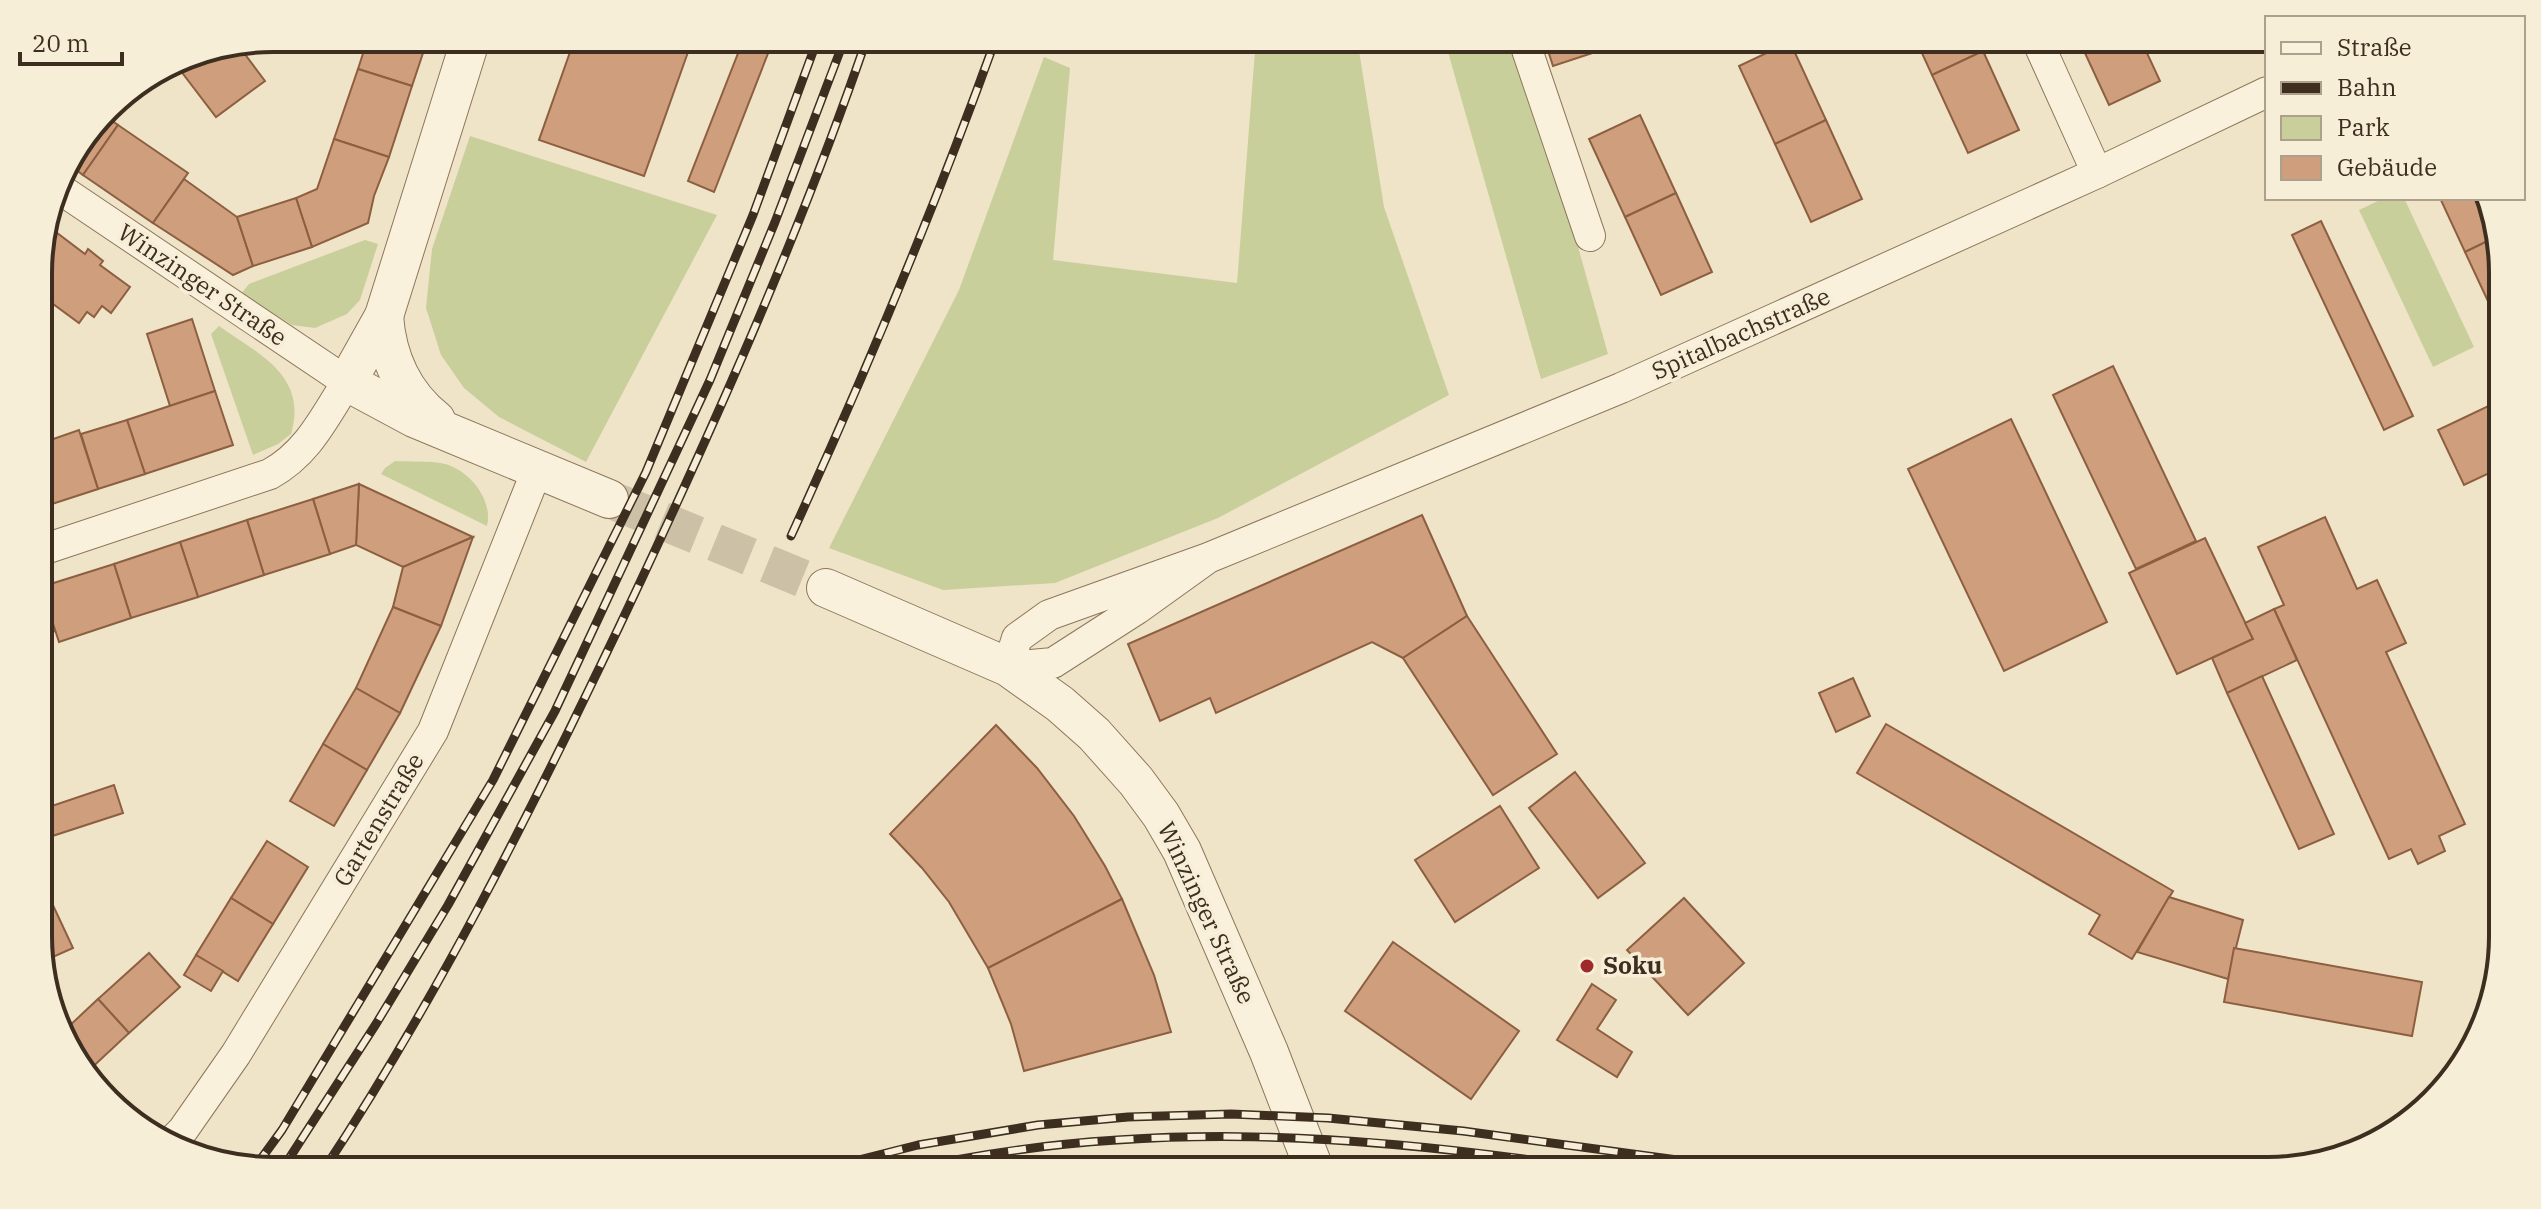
<svg xmlns="http://www.w3.org/2000/svg" width="2541" height="1209" viewBox="0 0 2541 1209" font-family="'IBM Plex Serif',serif">
<style>
.green{fill:#c9cf9b}
.building{fill:#cf9f7d;stroke:#8d5f41;stroke-width:2}
.lines{fill:none;stroke-linecap:round;stroke-linejoin:round}
.tertiary-tunnel{stroke:#ccc0a6;stroke-width:38;stroke-dasharray:38 19;stroke-linecap:butt}
.minor-casing{stroke:#8d765c;stroke-width:32}
.tertiary-casing{stroke:#8d765c;stroke-width:40}
.minor{stroke:#faf1dc;stroke-width:30}
.tertiary{stroke:#faf1dc;stroke-width:38}
.rail-casing{stroke:#3d2e20;stroke-width:9}
.rail{stroke:#f7eed8;stroke-width:6;stroke-dasharray:18;stroke-linecap:butt}
.poi-dot{fill:#9e2a2b;stroke:#f7eed8;stroke-width:3}
.labels{text-anchor:middle;stroke-width:7;stroke-linejoin:round;paint-order:stroke}
.street-label{font-size:24px;fill:#3d2e20;stroke:#f7eed8}
.poi-label{font-size:24px;font-weight:bold;fill:#3d2e20;stroke:#f7eed8;text-anchor:start}
.rim{fill:none;stroke:#3d2e20;stroke-width:4}
</style>
<rect width="100%" height="100%" fill="#f0e4c8"/>
<g class="green">
<path d="M1256,38H1357L1384,207L1449,395L1218,518L1055,583L943,590L829,548L959,290L1044,57L1070,68L1053,260L1237,283Z"/>
<path d="M1444,38H1516L1541,114L1608,354L1541,379Z"/>
<path d="M470,136L717,215L586,462L499,417L464,388L441,355L426,308L432,249Z"/>
<path d="M2384,198H2404L2474,347L2433,367L2359,210Z"/>
<path d="M365,240L378,244L360,300L347,314L315,328L292,325L241,294L249,284Z"/>
<path d="M219,326C260,355 308,376 291,434L278,444L253,455L211,334Z"/>
<path d="M395,461C410,462 439,460 451,466C473,475 493,502 487,526L381,474L385,468Z"/>
</g>
<g class="building">
<path d="M368,38H428L412,86L358,69Z"/>
<path d="M575,38H693L644,176L539,140Z"/>
<path d="M744,38H774L714,192L688,181Z"/>
<path d="M1544,38H1635V39L1553,66Z"/>
<path d="M1915,38H1977L1983,51L1932,75Z"/>
<path d="M2078,38H2140L2160,81L2109,105Z"/>
<path d="M1790,42L1826,120L1775,144L1739,66Z"/>
<path d="M238,45L265,81L216,117L174,62L183,56Z"/>
<path d="M1983,51L2019,130L1968,153L1932,75Z"/>
<path d="M358,69L412,86L389,157L334,139Z"/>
<path d="M104,115L118,125L83,175L67,163Z"/>
<path d="M1640,115L1676,193L1625,217L1589,139Z"/>
<path d="M1826,120L1862,199L1811,222L1775,144Z"/>
<path d="M118,125L188,173L153,223L83,175Z"/>
<path d="M334,139L389,157L374,196L368,223L312,247L296,198L317,189Z"/>
<path d="M184,179L237,217L253,266L233,275L153,223Z"/>
<path d="M1676,193L1712,272L1661,295L1625,217Z"/>
<path d="M296,198L312,247L253,266L237,217Z"/>
<path d="M2440,198H2483L2498,236L2465,252Z"/>
<path d="M49,220L51,222L48,226L85,254L88,249L103,261L100,265L130,287L111,313L102,306L94,317L87,312L79,323L53,304L39,324V257Z"/>
<path d="M2321,221L2413,416L2384,430L2292,235Z"/>
<path d="M2498,236L2501,243V310L2494,314L2465,252Z"/>
<path d="M192,319L215,391L170,406L147,334Z"/>
<path d="M2113,366L2196,541L2136,569L2053,395Z"/>
<path d="M215,391L233,445L145,474L127,420Z"/>
<path d="M2501,400L2502,467L2464,485L2438,430Z"/>
<path d="M2011,419L2107,622L2004,671L1908,469Z"/>
<path d="M127,420L145,474L98,489L81,434Z"/>
<path d="M79,430L98,489L49,505L39,474V444Z"/>
<path d="M39,474L49,505L39,509Z"/>
<path d="M359,484L473,537L403,567L356,545Z"/>
<path d="M359,484L356,545L330,554L313,499Z"/>
<path d="M313,499L330,554L264,575L247,520Z"/>
<path d="M1422,515L1467,616L1403,658L1372,642L1216,713L1210,698L1160,721L1128,644Z"/>
<path d="M2325,517L2357,589L2377,580L2406,643L2386,652L2465,824L2439,836L2445,851L2418,864L2411,849L2389,859L2274,609L2284,605L2258,547Z"/>
<path d="M247,520L264,575L198,597L180,542Z"/>
<path d="M473,537L441,626L393,607L403,567Z"/>
<path d="M2205,538L2253,639L2177,674L2129,573Z"/>
<path d="M180,542L198,597L131,618L114,564Z"/>
<path d="M114,564L131,618L59,642L41,587Z"/>
<path d="M41,587L55,631L39,636V588Z"/>
<path d="M393,607L441,626L400,713L356,688Z"/>
<path d="M2274,609L2297,660L2227,693L2212,658L2253,639L2245,623Z"/>
<path d="M1467,616L1557,754L1493,795L1403,658Z"/>
<path d="M2262,676L2334,834L2299,849L2227,693Z"/>
<path d="M1853,678L1870,716L1836,732L1819,693Z"/>
<path d="M356,688L400,713L367,770L323,744Z"/>
<path d="M1886,724L2173,891L2132,959L2089,934L2100,915L1857,773Z"/>
<path d="M996,725L1037,768L1074,816L1105,866L1122,899L988,968L949,902L922,868L890,834Z"/>
<path d="M323,744L367,770L334,826L290,801Z"/>
<path d="M45,757L52,777L40,781V759Z"/>
<path d="M1575,772L1645,863L1598,898L1529,808Z"/>
<path d="M114,785L123,813L40,840V810Z"/>
<path d="M1500,806L1539,868L1455,922L1415,860Z"/>
<path d="M267,841L308,867L273,924L231,898Z"/>
<path d="M2169,897L2243,920L2228,979L2137,952Z"/>
<path d="M231,898L273,924L238,981L196,955Z"/>
<path d="M1684,898L1744,963L1688,1015L1627,950Z"/>
<path d="M1122,899L1154,975L1171,1032L1024,1071L1011,1024L988,968Z"/>
<path d="M51,901L73,948L44,961L40,952V906Z"/>
<path d="M1393,942L1519,1031L1471,1099L1345,1011Z"/>
<path d="M2234,948L2422,982L2412,1036L2224,1002Z"/>
<path d="M149,953L180,987L129,1033L98,999Z"/>
<path d="M196,955L223,971L211,991L184,975Z"/>
<path d="M1592,984L1616,1000L1597,1029L1632,1052L1617,1077L1557,1040Z"/>
<path d="M98,999L129,1033L85,1074L66,1029Z"/>
</g>
<g class="lines">
<path class="tertiary-tunnel" d="M609,499L826,588"/>
<g class="minor-casing">
<g id="minor">
<path d="M1523,38L1590,236"/>
<path d="M2036,38L2097,173"/>
<path d="M39,551L270,474C308,453 324,418 347,382L57,187"/>
<path d="M1208,558L1137,609L1053,663L1008,667L1017,638L1049,615L1208,558L1621,388L2097,173L2267,92"/>
<path d="M170,1143L183,1130L236,1054L433,731L537,470"/>
</g>
</g>
<g class="tertiary-casing">
<g id="tertiary">
<path d="M471,38L384,316L347,382L414,418L609,499"/>
<path d="M384,316C387,357 403,394 436,420"/>
<path d="M826,588L1008,667L1060,704L1094,734L1136,781L1161,815L1182,851L1269,1052L1315,1171"/>
</g>
</g>
<use href="#minor" class="minor"/>
<use href="#tertiary" class="tertiary"/>
<g class="rail-casing">
<g id="rail">
<path d="M791,536C866,372 935,207 996,38"/>
<path d="M255,1167L282,1130L493,780L646,472L753,215L818,38"/>
<path d="M281,1171L376,1024L448,905L555,711L710,380L775,222L845,38"/>
<path d="M323,1171C437,999 530,813 619,627C710,435 798,239 867,38"/>
<path d="M815,1171L918,1145L1038,1125L1128,1117L1231,1114L1328,1118L1463,1131L1759,1171"/>
<path d="M902,1171C1137,1117 1370,1134 1606,1171"/>
</g>
</g>
<use href="#rail" class="rail"/>
</g>
<circle class="poi-dot" cx="1587" cy="966" r="8"/>
<g class="labels">
<g class="street-label">
<text transform="translate(202 285) rotate(34)" y="8">Winzinger Straße</text>
<text transform="translate(1741 334) rotate(-24)" y="8">Spitalbachstraße</text>
<text transform="translate(379 820) rotate(-59)" y="8">Gartenstraße</text>
<text transform="translate(1206 913) rotate(65)" y="8">Winzinger Straße</text>
</g>
<g class="poi-label">
<text x="1603" y="974">Soku</text>
</g>
</g>
<path d="M0 0H2541V1209H0ZM273 52H2268A221 221 0 0 1 2489 273V936A221 221 0 0 1 2268 1157H273A221 221 0 0 1 52 936V273A221 221 0 0 1 273 52Z" fill="#f7eed8" fill-rule="evenodd"/>
<path class="rim" d="M273 52H2268A221 221 0 0 1 2489 273V936A221 221 0 0 1 2268 1157H273A221 221 0 0 1 52 936V273A221 221 0 0 1 273 52Z"/>
<rect x="2265" y="16" width="260" height="184" fill="#f7eed8" stroke="#ada18e" stroke-width="2"/>
<rect x="2281" y="42" width="40" height="12" fill="#faf1dc" stroke="#ada18e" stroke-width="2"/>
<text x="2337" y="56" font-size="24" fill="#3d2e20">Straße</text>
<rect x="2281" y="82" width="40" height="12" fill="#3d2e20" stroke="#ada18e" stroke-width="2"/>
<text x="2337" y="96" font-size="24" fill="#3d2e20">Bahn</text>
<rect x="2281" y="116" width="40" height="24" fill="#c9cf9b" stroke="#ada18e" stroke-width="2"/>
<text x="2337" y="136" font-size="24" fill="#3d2e20">Park</text>
<rect x="2281" y="156" width="40" height="24" fill="#cf9f7d" stroke="#ada18e" stroke-width="2"/>
<text x="2337" y="176" font-size="24" fill="#3d2e20">Gebäude</text>
<path d="M20 52v12h102v-12" fill="none" stroke="#3d2e20" stroke-width="4"/>
<text x="32" y="52" font-size="24" fill="#3d2e20" stroke="#f7eed8" stroke-width="6" paint-order="stroke">20 m</text>
</svg>
